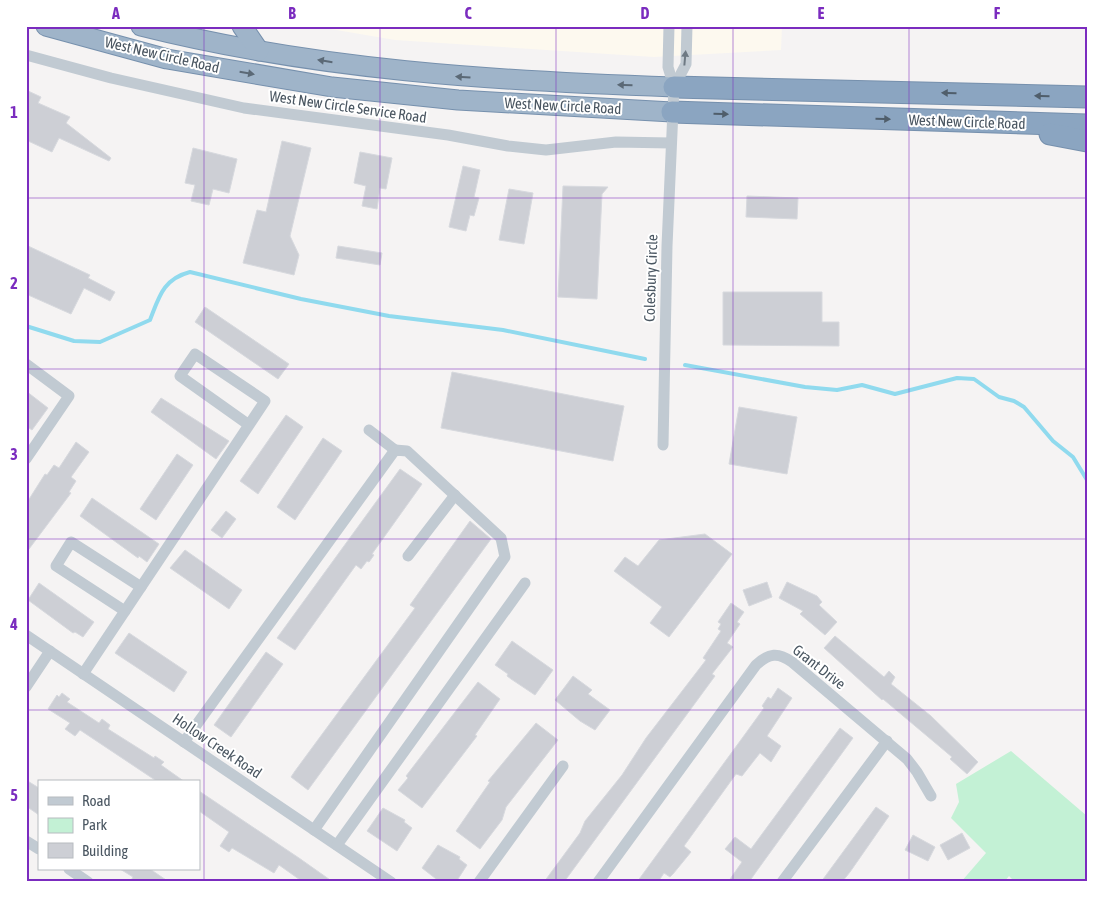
<svg xmlns="http://www.w3.org/2000/svg" width="1113" height="908" viewBox="0 0 1113 908" font-family="'Asap Condensed',sans-serif">
<style>
.commercial{fill:#fdf9ef}
.green{fill:#c3f1d5}
.lines{fill:none;stroke-linecap:round;stroke-linejoin:round}
.stream{stroke:#90daee;stroke-width:4}
.building{fill:#cdcfd5;stroke:#d7d9de}
.trunk-casing{stroke:#7690ad;stroke-width:21}
.motorway-casing{stroke:#7690ad;stroke-width:23}
.minor{stroke:#c1cad2;stroke-width:11}
.trunk{stroke:#9fb4c9;stroke-width:19}
.motorway{stroke:#8ba5c1;stroke-width:21}
.oneway{fill:#6e7983}
.oneway2{fill:#5b6976}
.oneway3{fill:#505e6b}
.grid{fill:none;stroke:#7b2cbf;stroke-width:1;stroke-opacity:0.55}
.labels{text-anchor:middle;stroke-width:4;stroke-linejoin:round;paint-order:stroke}
.street-label{font-size:15px;fill:#4a5661;stroke:#fff}
.neatline{fill:none;stroke:#7b2cbf;stroke-width:2}
.grid-label{font-size:16px;text-anchor:middle;font-weight:bold;fill:#7b2cbf}
</style>
<rect width="100%" height="100%" fill="#f5f3f3"/>
<path class="commercial" d="M313,26H782L781,50L654,57L395,40Z"/>
<path class="green" d="M1011,751L1087,816V882H1015L1009,876L1004,882H961L986,853L951,818L959,802L956,784Z"/>
<g class="lines">
<g class="stream">
<path d="M26,326L74,341L100,342L150,320C159,297 163,279 190,272L301,299L389,316L503,330L645,359"/>
<path d="M685,365L805,387L837,390L862,385L895,394L957,378L974,379L999,397L1014,401L1024,407L1053,441L1073,457L1087,480"/>
</g>
</g>
<g class="building">
<path d="M26,90L41,97L38,103L70,117L66,123L111,158L109,161L59,138L52,152L26,140Z"/>
<path d="M282,141L311,148L290,236L299,255L294,275L243,263L257,210L266,212Z"/>
<path d="M193,148L237,159L229,193L213,189L209,205L191,201L195,185L185,183Z"/>
<path d="M360,152L392,158L386,189L380,188L377,209L362,206L366,186L354,183Z"/>
<path d="M463,166L480,170L474,197L479,198L474,216L470,215L466,231L449,227Z"/>
<path d="M563,186L608,187L602,194L597,299L558,297Z"/>
<path d="M509,189L533,193L524,244L499,240Z"/>
<path d="M747,196L798,198L797,219L746,217Z"/>
<path d="M26,245L90,275L88,278L115,292L110,301L84,288L71,314L26,294Z"/>
<path d="M338,246L382,253L380,265L336,258Z"/>
<path d="M723,292H822V322H839V346L723,345Z"/>
<path d="M205,307L289,364L278,379L195,322Z"/>
<path d="M452,372L624,406L613,461L441,428Z"/>
<path d="M26,391L48,408L32,430L26,426Z"/>
<path d="M161,398L229,441L216,459L151,412Z"/>
<path d="M739,407L797,417L787,474L729,464Z"/>
<path d="M286,415L303,427L258,494L240,481Z"/>
<path d="M323,438L342,451L295,520L277,507Z"/>
<path d="M76,442L89,452L71,477L76,481L69,492L71,493L26,553V504L45,474L47,475L54,465L59,468Z"/>
<path d="M177,454L193,465L156,520L140,509Z"/>
<path d="M400,469L422,484L372,554L374,555L369,562L367,561L361,569L356,565L295,650L277,638Z"/>
<path d="M92,498L159,544L147,562L139,556L138,558L80,516Z"/>
<path d="M226,511L236,519L222,538L211,530Z"/>
<path d="M470,521L491,539L308,790L291,777L295,771L415,608L410,605Z"/>
<path d="M705,534L732,554L669,637L650,623L662,607L614,571L625,557L638,566L659,540Z"/>
<path d="M185,550L242,590L229,609L170,568Z"/>
<path d="M767,582L772,597L749,606L743,590Z"/>
<path d="M787,582L817,596L822,602L819,605L837,622L825,635L800,614L803,611L779,598Z"/>
<path d="M39,583L94,622L83,637L75,632L73,633L28,600Z"/>
<path d="M731,603L744,612L737,622L740,624L727,643L733,647L712,674L715,676L564,882H544L580,833L585,821L622,775L646,738L706,660L703,658L721,631L718,629L721,624L718,622Z"/>
<path d="M129,633L187,672L174,692L115,653Z"/>
<path d="M835,636L884,677L889,671L895,677L891,684L931,716L978,762L967,774L950,759L952,757L883,699L882,700L824,648Z"/>
<path d="M512,641L553,670L535,695L511,679L507,676L508,674L495,665Z"/>
<path d="M266,652L283,664L231,737L214,725Z"/>
<path d="M573,676L592,690L588,694L610,710L595,730L580,721L555,700Z"/>
<path d="M478,682L500,699L475,735L477,736L422,808L398,790L408,778L406,776Z"/>
<path d="M778,688L792,698L767,736L781,746L771,762L760,753L742,776L736,774L684,846L691,852L673,874L670,877L664,873L658,882H637L743,737L764,708L762,706L768,697L771,699Z"/>
<path d="M62,693L70,699L67,702L99,723L102,719L110,725L108,729L154,758L155,756L164,762L161,765L185,782H158L80,730L75,736L65,729L70,723L48,709L57,695L59,697Z"/>
<path d="M536,723L558,740L506,807L502,820L480,849L456,831L490,782L488,781Z"/>
<path d="M840,728L853,738L756,872L749,882H728L742,862L725,849L735,837L751,849Z"/>
<path d="M26,780L39,788V815L26,806Z"/>
<path d="M199,791L299,858L333,882H303L279,865L274,873L232,848L229,852L220,846L229,832L199,811Z"/>
<path d="M876,807L889,816L850,872L842,882H821Z"/>
<path d="M383,808L405,820L404,822L412,828L397,851L367,831Z"/>
<path d="M962,833L970,848L948,860L940,845Z"/>
<path d="M913,835L935,847L928,861L905,850Z"/>
<path d="M438,845L460,857L459,859L467,865L456,882H440L422,868Z"/>
<path d="M120,869H150L169,882H130L133,877Z"/>
</g>
<g class="lines">
<g class="trunk-casing">
<g id="trunk">
<path d="M46,26L167,59L332,87L458,100L672,112"/>
<path d="M141,26C316,70 495,81 674,87"/>
<path d="M242,26L259,51"/>
</g>
</g>
<g class="motorway-casing">
<g id="motorway">
<path d="M674,87L1087,97"/>
<path d="M672,112L1087,125"/>
<path d="M1050,134L1087,141"/>
</g>
</g>
<g class="minor">
<path d="M26,55L111,78L244,108L448,135L508,146L546,150L616,142L671,143"/>
<path d="M674,87L686,64L687,26"/>
<path d="M26,364L69,396L26,459"/>
<path d="M369,430L395,450"/>
<path d="M663,445L667,246L674,87L668,67L669,26"/>
<path d="M408,556L455,495"/>
<path d="M125,611L56,566L71,542L141,587"/>
<path d="M26,635L391,882"/>
<path d="M83,674L265,401L195,354L180,376L249,425"/>
<path d="M26,687L50,651"/>
<path d="M184,742L395,450L407,451L501,538L505,557L314,830"/>
<path d="M26,841L39,849"/>
<path d="M337,845L525,583"/>
<path d="M69,869L88,882"/>
<path d="M479,882L563,766"/>
<path d="M598,882L756,665C769,653 778,652 792,662L907,759L917,772L931,796"/>
<path d="M782,882L887,741"/>
</g>
<use href="#trunk" class="trunk"/>
<use href="#motorway" class="motorway"/>
</g>
<defs><path id="oneway-solid" d="M-6-.8H1V-3.2L6.5 0L1 3.2V.8H-6Z" transform="scale(1.25)"/></defs>
<use class="oneway" href="#oneway-solid" transform="translate(685 58) rotate(-85)"/>
<g class="oneway2">
<use href="#oneway-solid" transform="translate(325 61) rotate(-171)"/>
<use href="#oneway-solid" transform="translate(247 73) rotate(10)"/>
<use href="#oneway-solid" transform="translate(463 77) rotate(-176)"/>
<use href="#oneway-solid" transform="translate(625 85) rotate(-178)"/>
</g>
<g class="oneway3">
<use href="#oneway-solid" transform="translate(949 93) rotate(-179)"/>
<use href="#oneway-solid" transform="translate(1042 96) rotate(-179)"/>
<use href="#oneway-solid" transform="translate(721 114) rotate(2)"/>
<use href="#oneway-solid" transform="translate(883 119) rotate(2)"/>
</g>
<path class="grid" d="M204,26V882M380,26V882M556,26V882M733,26V882M909,26V882M26,198H1087M26,369H1087M26,539H1087M26,710H1087"/>
<g class="labels">
<g class="street-label">
<text transform="translate(162 55) rotate(13)" y="5">West New Circle Road</text>
<text transform="translate(563 106) rotate(3)" y="5">West New Circle Road</text>
<text transform="translate(348 107) rotate(8)" y="5">West New Circle Service Road</text>
<text transform="translate(967 122) rotate(2)" y="5">West New Circle Road</text>
<text transform="translate(651 278) rotate(-88)" y="5">Colesbury Circle</text>
<text transform="translate(819 667) rotate(38)" y="5">Grant Drive</text>
<text transform="translate(217 746) rotate(34)" y="5">Hollow Creek Road</text>
</g>
</g>
<rect width="1113" height="908" fill="none" stroke="#ffffff" stroke-width="55"/>
<rect x="38" y="780" width="162" height="90" fill="#ffffff" stroke="#b7bbc0"/>
<rect x="48" y="797" width="25" height="8" fill="#c1cad2" stroke="#b7bbc0"/>
<text x="82" y="806" font-size="15" fill="#4a5661">Road</text>
<rect x="48" y="818" width="25" height="15" fill="#c3f1d5" stroke="#b7bbc0"/>
<text x="82" y="830" font-size="15" fill="#4a5661">Park</text>
<rect x="48" y="843" width="25" height="15" fill="#cdcfd5" stroke="#b7bbc0"/>
<text x="82" y="856" font-size="15" fill="#4a5661">Building</text>
<rect x="28" y="28" width="1058" height="852" class="neatline"/>
<g class="grid-label">
<text x="116" y="19">A</text>
<text x="292" y="19">B</text>
<text x="468" y="19">C</text>
<text x="645" y="19">D</text>
<text x="821" y="19">E</text>
<text x="997" y="19">F</text>
<text x="14" y="118">1</text>
<text x="14" y="289">2</text>
<text x="14" y="460">3</text>
<text x="14" y="630">4</text>
<text x="14" y="801">5</text>
</g>
</svg>
